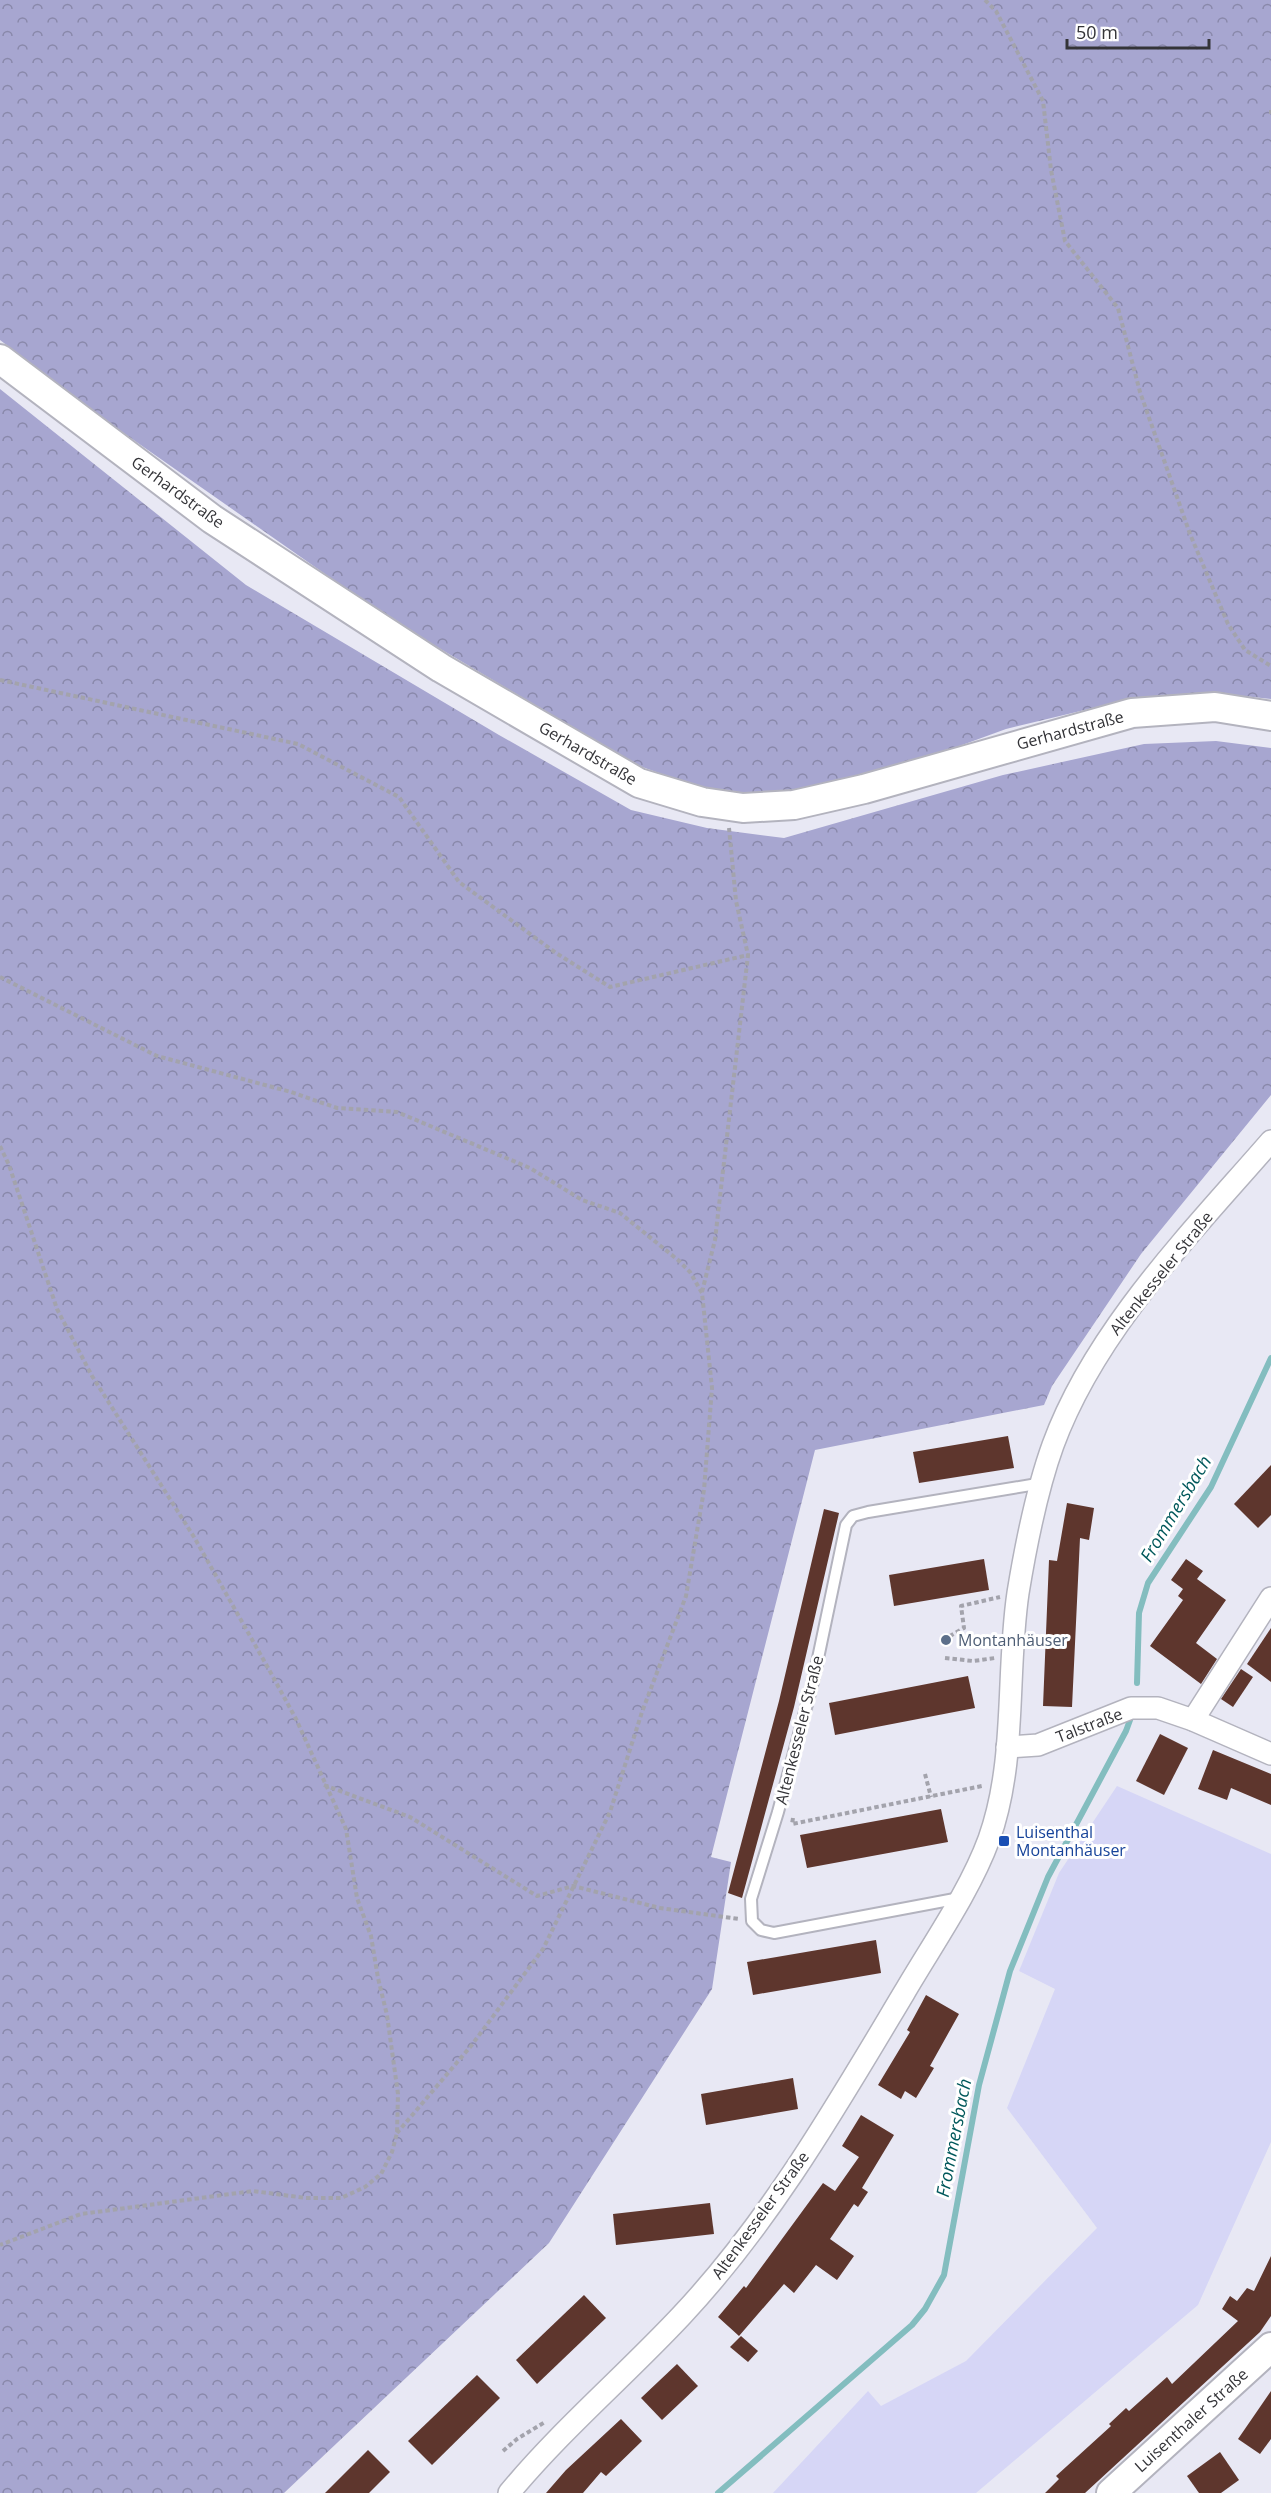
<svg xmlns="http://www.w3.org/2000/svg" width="1271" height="2493" viewBox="0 0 1271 2493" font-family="'Open Sans',sans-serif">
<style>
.forest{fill:url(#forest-crowns)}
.green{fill:#d6d6f6}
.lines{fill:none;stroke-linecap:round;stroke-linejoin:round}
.stream{stroke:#83bdbf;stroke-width:6}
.building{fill:#5e362d}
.lane-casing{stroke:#b3b3be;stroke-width:14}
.street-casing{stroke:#b3b3be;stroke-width:24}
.secondary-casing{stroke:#b3b3be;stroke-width:32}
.path{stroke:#a3a3ac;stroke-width:4;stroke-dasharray:4.5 3;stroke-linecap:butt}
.lane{stroke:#fff;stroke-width:10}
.street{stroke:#fff;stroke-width:21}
.secondary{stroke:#fff;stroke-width:28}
.service-dot{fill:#5c6f8a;stroke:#fff;stroke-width:2}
.transit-dot{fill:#1a4fb4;stroke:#fff;stroke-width:2}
.labels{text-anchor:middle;stroke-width:6;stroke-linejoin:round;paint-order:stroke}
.street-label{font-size:16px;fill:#343438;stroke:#fff}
.service-label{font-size:16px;fill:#4e5e75;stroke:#fff;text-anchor:start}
.transit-label{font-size:16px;fill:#164399;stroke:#fff;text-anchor:start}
.water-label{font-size:18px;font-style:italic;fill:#00585b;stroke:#fff}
</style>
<defs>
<pattern id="forest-crowns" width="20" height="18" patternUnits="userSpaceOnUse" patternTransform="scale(1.5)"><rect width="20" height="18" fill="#a7a6d0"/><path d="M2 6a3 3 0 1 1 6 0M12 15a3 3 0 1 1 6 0" fill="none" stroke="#8988aa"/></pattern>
</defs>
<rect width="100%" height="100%" fill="#e8e8f4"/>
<g class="forest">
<path d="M0,0H1271V699L1207,692L1118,702L1006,729L880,775L805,791L765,795L703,789L634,764L385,616L105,420L0,340Z"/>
<path d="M0,389L246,585L499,735L631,810L707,828L784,838L1003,775L1144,744L1216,741L1271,748V1095L1141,1254L1052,1386L1044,1405L815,1450L711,1857L731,1862L712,1989L549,2243L284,2493H0Z"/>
</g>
<path class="green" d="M1117,1786L1271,1854V2142L1198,2305L976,2493H773L868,2391L881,2406L966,2361L1097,2228L1007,2108L1055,1989L1019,1971L1059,1873Z"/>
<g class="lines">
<g class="stream">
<path d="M1137,1683L1139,1613L1148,1583L1211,1487L1271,1358"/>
<path d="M718,2493L912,2325L925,2309L944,2275L979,2085L1010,1971L1048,1877L1126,1731L1130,1720"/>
</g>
</g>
<g class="building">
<path d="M1008,1436L1014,1468L919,1483L913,1452Z"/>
<path d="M1271,1465V1515L1258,1528L1234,1504Z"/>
<path d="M1067,1503L1094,1508L1089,1540L1080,1538L1072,1707L1043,1706L1049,1560L1057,1561Z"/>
<path d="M824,1509L839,1513L794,1707L742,1898L728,1893L779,1701Z"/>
<path d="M984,1559L989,1590L894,1606L889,1575Z"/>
<path d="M1186,1559L1203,1571L1197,1579L1226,1600L1196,1643L1217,1659L1201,1684L1150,1646L1183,1600L1178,1596L1183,1589L1171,1580Z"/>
<path d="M1271,1628V1682L1247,1664Z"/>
<path d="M1241,1669L1253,1677L1233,1707L1221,1699Z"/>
<path d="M968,1676L975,1708L835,1735L829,1703Z"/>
<path d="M1160,1734L1188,1748L1164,1795L1136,1781Z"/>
<path d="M1213,1750L1271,1774V1805L1231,1788L1227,1800L1198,1789Z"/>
<path d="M941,1809L948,1842L807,1868L800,1835Z"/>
<path d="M876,1940L881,1973L753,1995L747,1962Z"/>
<path d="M926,1995L959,2014L930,2066L934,2068L916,2098L905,2091L901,2099L878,2085L910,2032L907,2030Z"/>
<path d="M793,2078L798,2109L706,2125L701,2094Z"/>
<path d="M861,2115L894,2135L862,2188L868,2192L858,2207L854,2204L830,2239L854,2256L837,2280L816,2265L794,2293L784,2284L739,2336L718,2317L744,2286L746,2288L823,2183L835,2191L859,2157L842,2146Z"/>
<path d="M710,2203L714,2234L616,2245L613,2214Z"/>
<path d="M1271,2256V2316L1260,2332L1085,2493H1045L1059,2479L1056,2476L1111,2426L1109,2424L1126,2408L1129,2411L1167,2377L1172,2384L1238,2321L1222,2309L1230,2296L1237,2301L1247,2288L1254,2291Z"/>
<path d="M584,2295L606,2318L537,2384L516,2360Z"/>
<path d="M741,2336L758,2351L748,2362L730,2347Z"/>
<path d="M677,2364L698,2386L662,2420L641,2398Z"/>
<path d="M477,2375L500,2398L432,2465L408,2441Z"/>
<path d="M1271,2391V2439L1260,2454L1238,2439Z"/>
<path d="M621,2419L642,2441L606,2476L601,2472L583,2493H546L566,2470Z"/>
<path d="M368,2450L390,2472L369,2493H325Z"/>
<path d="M1220,2452L1239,2480L1221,2493H1199L1187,2476Z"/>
</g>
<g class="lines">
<g class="lane-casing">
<path id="lane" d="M960,1898L774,1933L761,1930L752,1921L751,1899L778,1812L813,1682L846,1525L853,1516L868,1512L1043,1483"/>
</g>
<g class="street-casing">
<g id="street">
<path d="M1193,1720L1271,1598"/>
<path d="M1007,1747L1038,1745L1131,1708H1158L1193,1720L1271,1754"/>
<path d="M509,2493C562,2429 625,2376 682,2315C771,2220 837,2105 904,1993C932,1945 970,1891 989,1839C1017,1761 1006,1674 1018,1593C1026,1544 1036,1492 1053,1445C1095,1330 1192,1232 1271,1141"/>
</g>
</g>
<g class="secondary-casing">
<g id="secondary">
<path d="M0,359L212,519L441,668L639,783L702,802L743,808L794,805L864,789L1132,713L1215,707L1271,716"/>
<path d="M1111,2493L1271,2347"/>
</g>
</g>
<g class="path">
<path d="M985,0L996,11L1043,101L1051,170L1065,241L1118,308L1140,392L1190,534L1228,624L1245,650L1271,666"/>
<path d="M1271,110V114"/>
<path d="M0,680L298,744L399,797L459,882L556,953L610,987L748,955"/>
<path d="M0,977L157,1056L291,1092L337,1108L397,1112L530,1168L582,1200L620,1213L678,1260L690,1272L702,1293L712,1388L704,1490L686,1596L642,1712L610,1812L543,1949L471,2046L397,2133"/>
<path d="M0,1146L9,1165L57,1309L92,1376L194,1537L267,1666L296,1719L346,1829L357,1898L371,1936L378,1978L387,2015L398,2094L397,2133L392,2152L381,2174L365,2187L341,2198H306L253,2191L81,2214L0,2245"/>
<path d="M702,1292L715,1240L748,955L736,901L729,828"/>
<path d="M943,1640L964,1628L961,1606L1000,1597"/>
<path d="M945,1658L973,1661L995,1658"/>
<path d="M925,1774L931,1797"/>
<path d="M324,1785L410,1817L537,1896L573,1886L660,1908L739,1919"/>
<path d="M793,1818L792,1824L982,1786"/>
<path d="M503,2451L517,2439L545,2422"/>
</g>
<use href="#lane" class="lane"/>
<use href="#street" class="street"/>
<use href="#secondary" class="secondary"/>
</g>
<circle class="service-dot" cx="946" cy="1640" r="6"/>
<rect class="transit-dot" x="998" y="1835" width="12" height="12" rx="3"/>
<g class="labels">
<g class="street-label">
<text transform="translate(178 492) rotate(36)" y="6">Gerhardstraße</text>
<text transform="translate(1070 730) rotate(-15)" y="6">Gerhardstraße</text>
<text transform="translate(588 753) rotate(30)" y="6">Gerhardstraße</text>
<text transform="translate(1161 1273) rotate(-51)" y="6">Altenkesseler Straße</text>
<text transform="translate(1089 1725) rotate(-21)" y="6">Talstraße</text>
<text transform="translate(799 1730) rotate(-76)" y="6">Altenkesseler Straße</text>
<text transform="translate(760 2215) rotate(-54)" y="6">Altenkesseler Straße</text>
<text transform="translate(1191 2420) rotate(-42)" y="6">Luisenthaler Straße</text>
</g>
<g class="service-label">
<text x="958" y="1646">Montanhäuser</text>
</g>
<g class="transit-label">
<text x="1016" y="1838">Luisenthal<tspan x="1016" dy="18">Montanhäuser</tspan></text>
</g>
<g class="water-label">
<text transform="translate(1176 1509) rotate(-59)" y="6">Frommersbach</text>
<text transform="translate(954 2138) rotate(-79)" y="6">Frommersbach</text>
</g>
</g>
<path d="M1067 39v9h142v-9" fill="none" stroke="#343438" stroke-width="3"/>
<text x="1076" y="39" font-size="18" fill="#343438" stroke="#ffffff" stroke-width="4.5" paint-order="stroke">50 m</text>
</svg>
